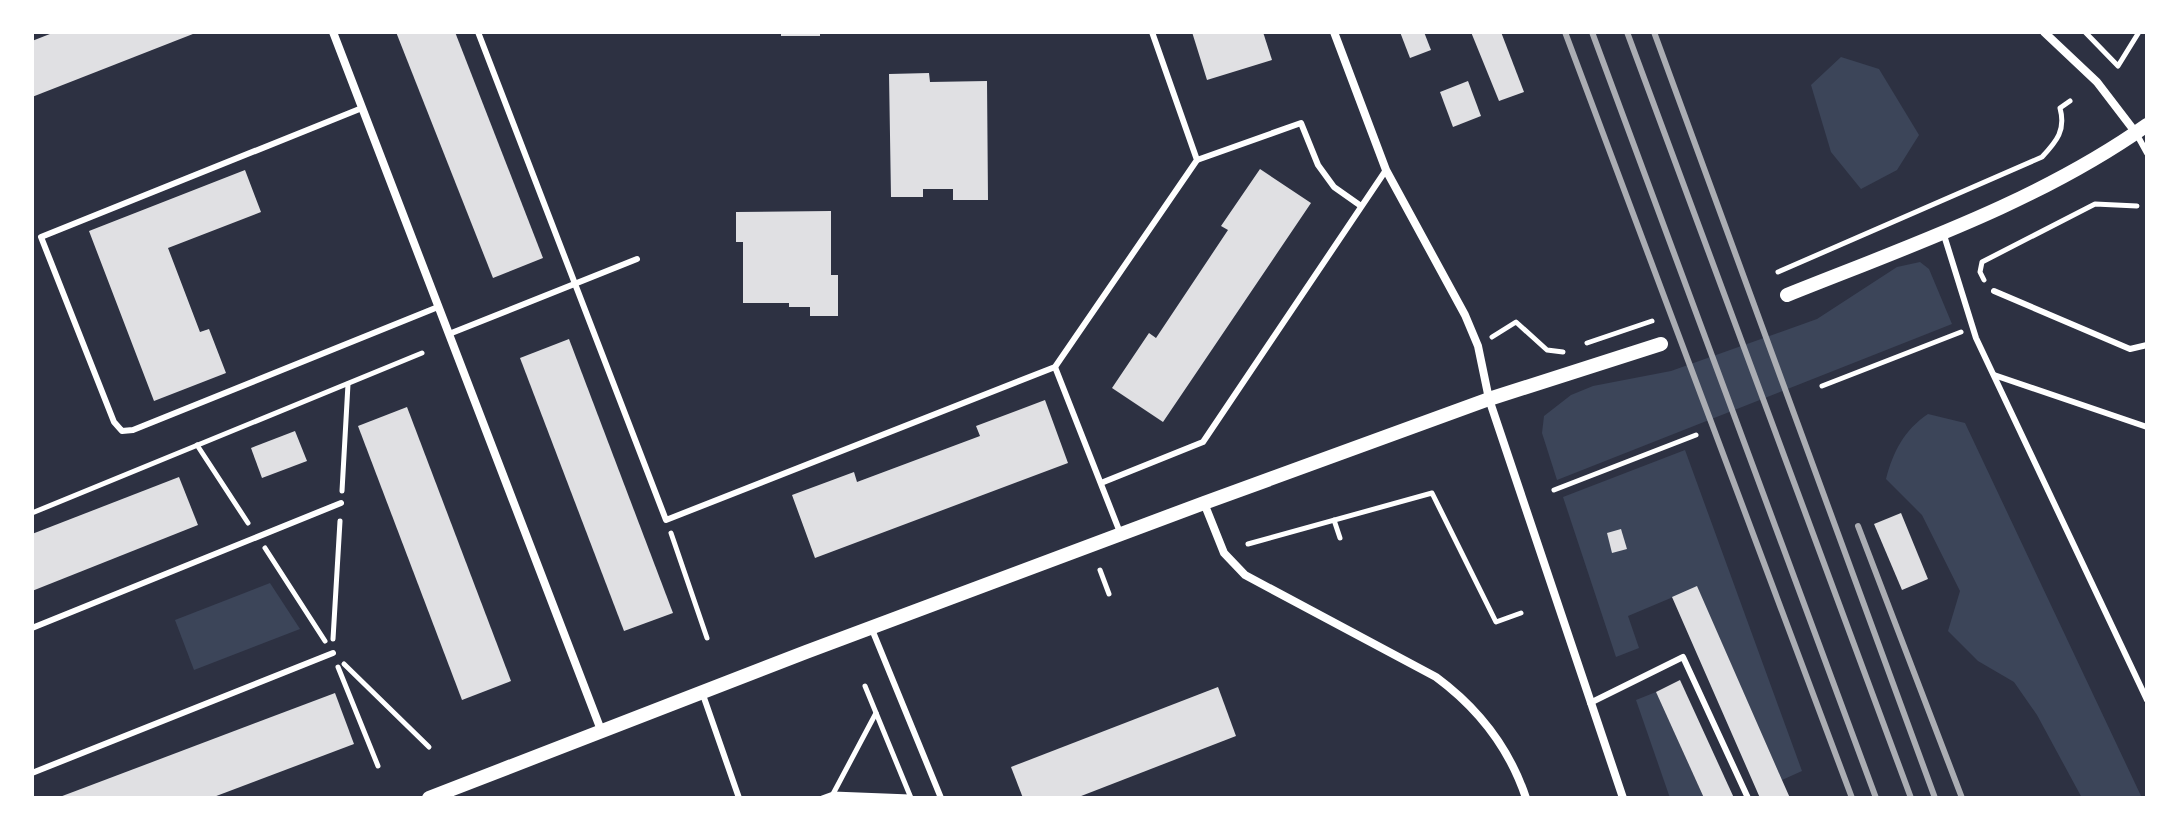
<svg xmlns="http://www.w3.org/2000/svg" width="2179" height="830" viewBox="0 0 2179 830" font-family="Arial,sans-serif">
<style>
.green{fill:#3c4559}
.building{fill:#e0e0e3}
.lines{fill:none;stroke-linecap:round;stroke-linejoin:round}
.path{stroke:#fff;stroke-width:5}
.service{stroke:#fff;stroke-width:6}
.minor{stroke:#fff;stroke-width:8}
.tertiary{stroke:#fff;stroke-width:14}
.rail{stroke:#abadb3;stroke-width:6}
</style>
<rect width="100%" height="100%" fill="#2d3142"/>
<g class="green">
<path d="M1841,57L1879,69L1919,135L1897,170L1861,189L1831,152L1811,85Z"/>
<path d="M1920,262L1929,269L1952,324L1557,480L1542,433L1544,416L1571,395L1593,386L1671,371L1817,319L1897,267Z"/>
<path d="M1928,414L1965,423L2142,798H2082L2037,715L2014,682L1978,661L1948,631L1960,591L1922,515L1886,479C1893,452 1904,430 1928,414Z"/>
<path d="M1685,450L1802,771L1782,780L1697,587L1628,616L1639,648L1616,657L1563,497Z"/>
<path d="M270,583L300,629L194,670L175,620Z"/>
<path d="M1656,692L1704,798H1670L1636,700Z"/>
</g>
<g class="building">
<path d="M55,32H198L32,97V41Z"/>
<path d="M396,32H455L543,258L493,278Z"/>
<rect x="781" y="32" width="39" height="4"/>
<path d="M1192,32H1263L1272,60L1207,80Z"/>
<path d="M1400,32H1424L1431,50L1410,58Z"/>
<path d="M1471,32H1501L1524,92L1499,101Z"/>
<path d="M929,73L930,82L987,81L988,200H953V189H923V197H891L889,74Z"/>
<path d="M1468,81L1481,116L1453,127L1440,92Z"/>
<path d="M1260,169L1311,203L1163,422L1112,388L1149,333L1156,338L1228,230L1221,226Z"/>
<path d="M245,170L261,212L168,248L200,332L209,329L226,373L154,401L89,231Z"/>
<path d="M831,211V275H838V316H810V307H789V303H743V242H736V212Z"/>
<path d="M569,339L673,613L624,631L520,358Z"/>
<path d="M1045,400L1068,463L815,558L792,495L854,472L857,482L980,436L976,426Z"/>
<path d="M407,407L511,681L462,700L358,426Z"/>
<path d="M295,431L307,461L262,478L251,448Z"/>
<path d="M179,477L198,525L32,591V534Z"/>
<path d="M1901,513L1928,579L1902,590L1874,524Z"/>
<path d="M1621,529L1627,549L1612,553L1607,533Z"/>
<path d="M1697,586L1782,780L1790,798H1760L1672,597Z"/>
<path d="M1680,680L1734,798H1704L1656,692Z"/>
<path d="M1218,687L1236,736L1076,798H1023L1011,767Z"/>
<path d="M335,693L354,744L211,798H57Z"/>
</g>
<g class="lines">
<g class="path">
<path d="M2085,32L2118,66L2139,32"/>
<path d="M1778,272L2042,157C2057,141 2066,130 2060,108L2070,101"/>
<path d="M1984,280L1980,272L1982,262L2095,204L2137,206"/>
<path d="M1492,337L1516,322L1547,350L1563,352"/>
<path d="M1587,343L1652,321"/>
<path d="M1822,386L1961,332"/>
<path d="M197,445L248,523"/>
<path d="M1554,490L1696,435"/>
<path d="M342,491L348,384"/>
<path d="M32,513L422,353"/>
<path d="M1334,520L1340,538"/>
<path d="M671,533L707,638"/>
<path d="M1248,544L1432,493L1496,622L1521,613"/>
<path d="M265,548L325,641"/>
<path d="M1100,570L1109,594"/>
<path d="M333,639L340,521"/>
<path d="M344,664L429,747"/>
<path d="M338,667L378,766"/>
<path d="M865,686L911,798"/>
<path d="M833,794L910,797"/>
<path d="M822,798L833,794L876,713"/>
</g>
<g class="service">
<path d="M478,32L666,520L1055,367L1197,160L1152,32"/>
<path d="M362,108L41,237L114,422L122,431L133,430L438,307"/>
<path d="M2136,133L2147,153"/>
<path d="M1197,160L1301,123L1318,165L1334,187L1361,206"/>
<path d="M1943,232L1976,338L2147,700"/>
<path d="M1994,291L2130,349L2147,345"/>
<path d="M449,334L637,259"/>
<path d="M1055,367L1121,535"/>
<path d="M1994,375L2147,427"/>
<path d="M1101,483L1203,442L1386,170"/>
<path d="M871,627L941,798"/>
<path d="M32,628L341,503"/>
<path d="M702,692L739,798"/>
<path d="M1590,703L1683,657L1748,798"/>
<path d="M32,773L333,653"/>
</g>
<g class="minor">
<path d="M333,32L601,730"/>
<path d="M1334,32L1386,170L1465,315L1478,346L1489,399L1623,798"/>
<path d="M2044,32L2097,82L2136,133"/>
<path d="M1204,503L1224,553L1245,575L1436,677C1478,708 1509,747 1526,798"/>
</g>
<g class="tertiary">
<path d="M1787,295C1909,246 2038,202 2147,125"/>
<path d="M429,798L806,652L1204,503L1489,399L1661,344"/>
</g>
<g class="rail">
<path d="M1565,32L1852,798"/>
<path d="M1592,32L1876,798"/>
<path d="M1627,32L1911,798"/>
<path d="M1654,32L1935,798"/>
<path d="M1858,526L1962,798"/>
</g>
</g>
<rect width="2179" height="830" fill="none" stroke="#ffffff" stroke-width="68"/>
</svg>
